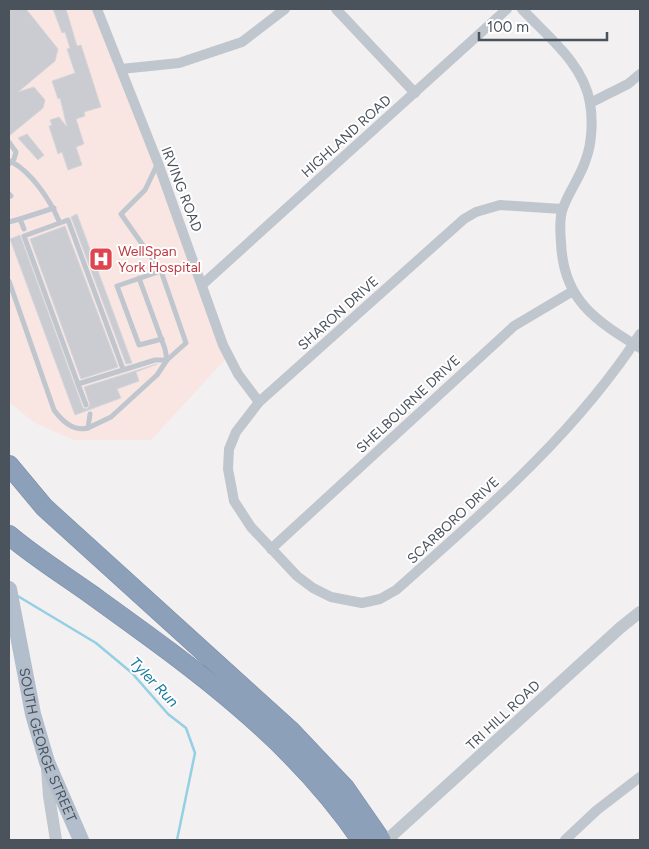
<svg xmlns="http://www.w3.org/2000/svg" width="649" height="849" viewBox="0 0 649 849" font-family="Figtree,sans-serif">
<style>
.medical{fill:#f9e6e3}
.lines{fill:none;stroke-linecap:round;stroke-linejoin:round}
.stream{stroke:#94cfe4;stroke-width:2.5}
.building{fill:#cbccd2;stroke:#d5d6db}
.motorway-casing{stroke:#788ba6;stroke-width:20}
.service{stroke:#c0c6cd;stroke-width:5}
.minor{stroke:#c0c6cd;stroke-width:10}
.tertiary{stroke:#c0c6cd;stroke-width:12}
.primary{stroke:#b2becc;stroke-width:16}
.motorway{stroke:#8ca0ba;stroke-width:19}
.labels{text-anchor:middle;stroke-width:4;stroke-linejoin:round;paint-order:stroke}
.street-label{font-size:14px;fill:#4a525c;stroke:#fff}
.health-label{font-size:14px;fill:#be3a42;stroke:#fff;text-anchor:start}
.water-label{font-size:15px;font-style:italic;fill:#197c9f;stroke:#fff}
</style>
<rect width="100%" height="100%" fill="#f2f0f0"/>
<path class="medical" d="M9,9H97L230,354L151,440H74L35,423L9,402Z"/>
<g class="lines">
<path class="stream" d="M16,595L96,643L132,673L168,714L186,728L195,753L177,840"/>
</g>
<g class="building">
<path d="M9,9H26L58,49L55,61L18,92L34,87L45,100L43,108L9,136Z"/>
<path d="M53,9H66L77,46L81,45L101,107L84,112L85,116L76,119L84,144L76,147L82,165L68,170L62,152L58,154L49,126L52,125L50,120L59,117L67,127L60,98L58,99L52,81L75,73L67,49L70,48L65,32L62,33Z"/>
<path d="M27,134L44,155L38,160L18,138Z"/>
<path d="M77,214L132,363L126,364L71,217Z"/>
<path d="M65,226L118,367L81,379L30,239Z"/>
<path d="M20,235L83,408L87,409L90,405L84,387L157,364L136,372L139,381L117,389L121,398L75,415L10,239Z"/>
</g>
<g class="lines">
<g class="motorway-casing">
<g id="motorway">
<path d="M9,465L44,507L291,731L345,788L381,840"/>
<path d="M9,535C35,557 64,575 92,595C192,667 291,737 361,840"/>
</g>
</g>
<g class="service">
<path d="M12,162C32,173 50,200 59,221"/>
<path d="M9,164L14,159L16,152L9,142"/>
<path d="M157,165L145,190L121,214L161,271L117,286L139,345L162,339"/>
<path d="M9,194L11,196"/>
<path d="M9,222L20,219"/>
<path d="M24,229L20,219L54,208"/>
<path d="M9,281L54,410C62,421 73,432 88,428L90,414"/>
<path d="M123,369L68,220L24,236L78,384L155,360H167L186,343L161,271"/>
<path d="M78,384L86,405"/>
<path d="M88,428L111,417L157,375L167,360L165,349L139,278"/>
</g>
<g class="minor">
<path d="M97,9L158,163L223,345L238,374L259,402"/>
<path d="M336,9L415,93"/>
<path d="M522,9C547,36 584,64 590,103C593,120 592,143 586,159C581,176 569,191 563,208C559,218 560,231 561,242C563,300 595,320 640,348"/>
<path d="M121,69L179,63L242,42L285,9"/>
<path d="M590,103L628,84L640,74"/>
<path d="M562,209L500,205L476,212L464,219L259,402L236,432L229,449L228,469L234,501L251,527L297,576L313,588L331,597L362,603L380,599L396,590C484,512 576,433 640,334"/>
<path d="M203,284L507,9"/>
<path d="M271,549L514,326L573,291"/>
<path d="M565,840L597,810L640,777"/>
</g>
<g class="tertiary">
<path d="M47,769L49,796L56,840"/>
<path d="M387,840L620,628L640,612"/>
</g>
<path class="primary" id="s1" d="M9,589L33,714L47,762L81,840"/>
<use href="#motorway" class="motorway"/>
</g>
<defs>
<g id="hospital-square" transform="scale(1.25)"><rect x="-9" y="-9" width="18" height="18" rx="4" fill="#e0444e" stroke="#fff"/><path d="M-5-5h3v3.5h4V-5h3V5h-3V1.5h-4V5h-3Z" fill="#fff"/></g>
</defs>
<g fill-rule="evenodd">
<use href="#hospital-square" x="101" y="259"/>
</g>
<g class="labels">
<g class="street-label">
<text transform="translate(346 136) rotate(-42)" y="5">HIGHLAND ROAD</text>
<text transform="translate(182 189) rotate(69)" y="5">IRVING ROAD</text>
<text transform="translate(338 313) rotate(-42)" y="5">SHARON DRIVE</text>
<text transform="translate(408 404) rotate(-43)" y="5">SHELBOURNE DRIVE</text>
<text transform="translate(453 520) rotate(-43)" y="5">SCARBORO DRIVE</text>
<text transform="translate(503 715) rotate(-43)" y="5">TRI HILL ROAD</text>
<text dy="5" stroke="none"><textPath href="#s1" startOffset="161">SOUTH GEORGE STREET</textPath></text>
</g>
<g class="health-label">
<text x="118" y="256">WellSpan<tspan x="118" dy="16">York Hospital</tspan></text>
</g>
<g class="water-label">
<text transform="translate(154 682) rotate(46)" y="5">Tyler Run</text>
</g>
</g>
<rect width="649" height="849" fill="none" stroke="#4a525c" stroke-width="20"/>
<path d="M479 32v8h128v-8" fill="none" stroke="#4a525c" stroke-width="2.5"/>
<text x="487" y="32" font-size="15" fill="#4a525c" stroke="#ffffff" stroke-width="4" paint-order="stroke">100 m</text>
</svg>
